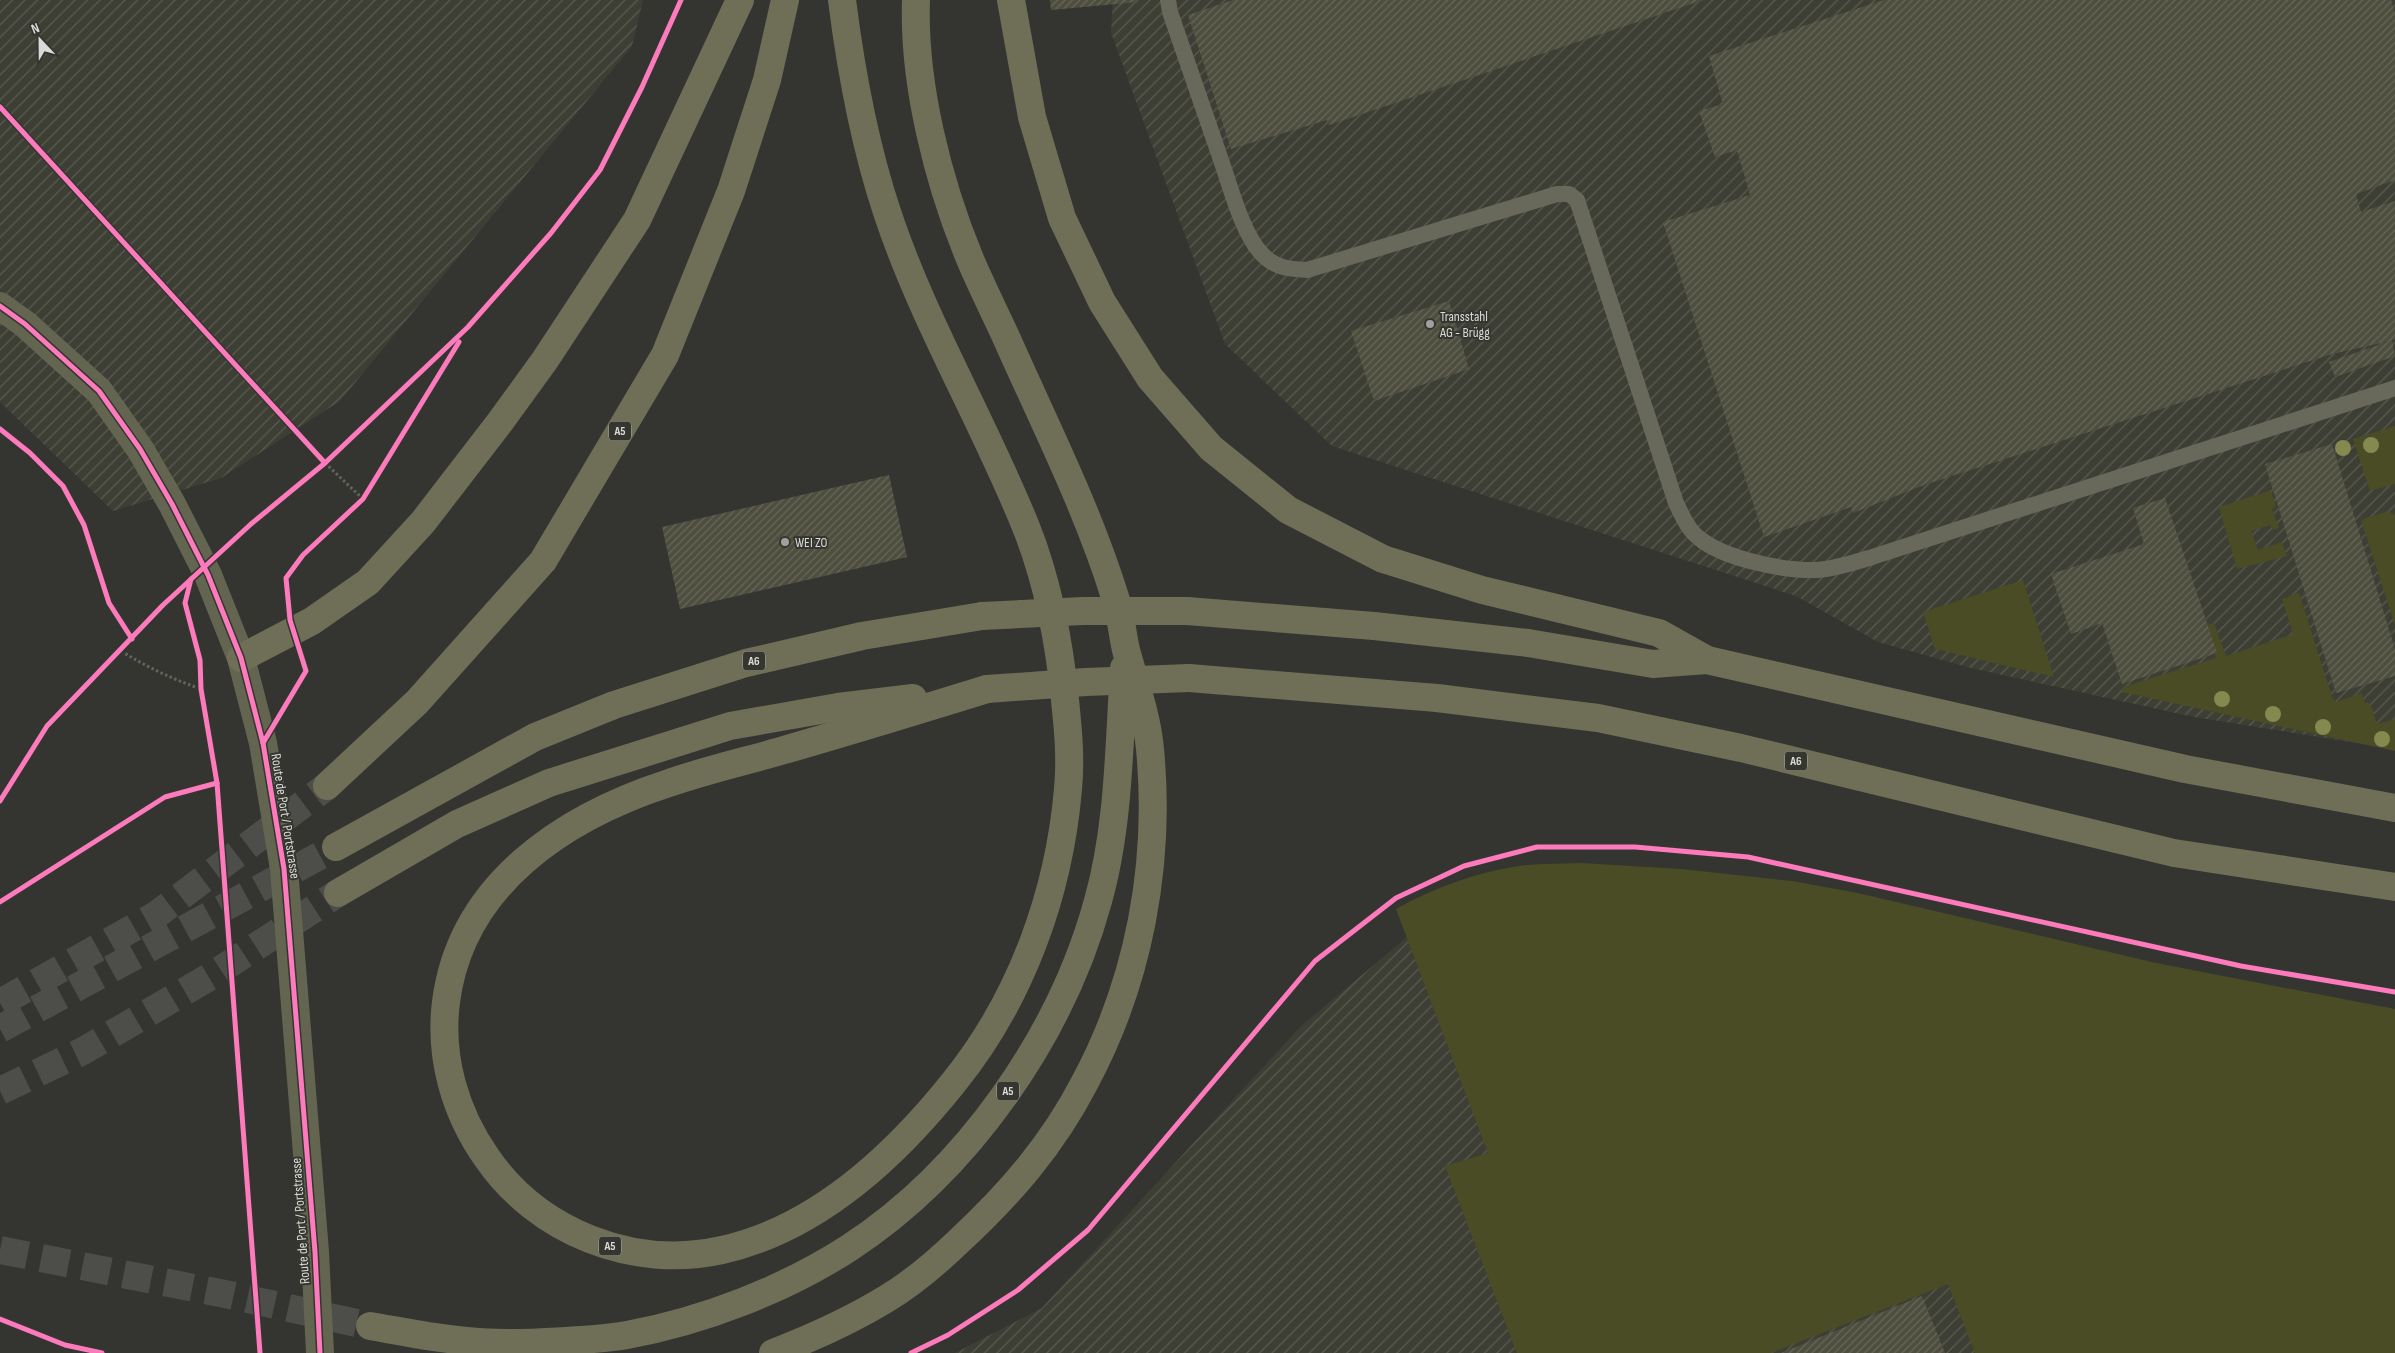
<svg xmlns="http://www.w3.org/2000/svg" width="2395" height="1353" viewBox="0 0 2395 1353" font-family="'Sofia Sans Condensed',sans-serif">
<style>
.industrial{fill:url(#industrial-furrows)}
.grass{fill:#4a4c26}
.building{fill:url(#building-hatch)}
.lines{fill:none;stroke-linecap:round;stroke-linejoin:round}
.highway-tunnel{stroke:#4d4e4a;stroke-width:28;stroke-dasharray:28 14;stroke-linecap:butt}
.path{stroke:#64655a;stroke-width:3;stroke-dasharray:2.5 2.5;stroke-linecap:butt}
.lane{stroke:#68695b;stroke-width:16}
.secondary{stroke:#636550;stroke-width:28}
.highway{stroke:#6e6f56;stroke-width:28}
.highway-bridge{stroke:#6e6f56;stroke-width:28}
.cycleway-casing{stroke:#353630;stroke-width:8}
.cycleway{stroke:#fd7abc;stroke-width:5}
.tree{fill:#84894f}
.poi-dot{fill:#a0a09c;stroke:#353630;stroke-width:2}
.labels{text-anchor:middle;stroke-width:4;stroke-linejoin:round;paint-order:stroke}
.shield{fill:#353630;stroke:#a8a9a4;stroke-width:1}
.shield-label{font-size:12px;font-weight:bold;fill:#dadad6}
.poi-label{font-size:14px;fill:#dadad6;stroke:#353630;text-anchor:start}
.street-label{font-size:14px;fill:#dadad6;stroke:#353630}
</style>
<defs>
<pattern id="industrial-furrows" width="10" height="10" patternUnits="userSpaceOnUse" patternTransform="scale(1.25)"><rect width="10" height="10" fill="#3e3f34"/><path d="M-1 1l2-2M0 10L10 0M9 11l2-2" fill="none" stroke="#595a51"/></pattern>
<pattern id="building-hatch" width="6" height="6" patternUnits="userSpaceOnUse" patternTransform="scale(1.25)"><rect width="6" height="6" fill="#4e4e3f"/><path d="M-1 1l2-2M0 6l6-6M5 7l2-2" fill="none" stroke="#67675a"/></pattern>
</defs>
<rect width="100%" height="100%" fill="#343531"/>
<g class="industrial">
<path d="M0,0H643L632,46L340,401L221,478L113,511L0,402Z"/>
<path d="M1113,0H2395V749L2194,717L1971,668L1878,642L1796,596L1332,446L1225,344L1111,33Z"/>
<path d="M1425,922L2395,1353H955L1042,1308L1300,1027Z"/>
</g>
<g class="grass">
<path d="M2395,426V484L2370,491L2353,439Z"/>
<path d="M2271,490L2276,507L2272,509L2279,528L2273,530L2270,525L2251,531L2258,550L2282,542L2287,556L2237,569L2219,507Z"/>
<path d="M2388,511L2395,515V625L2361,520Z"/>
<path d="M2023,580L2054,677L1935,649L1923,612Z"/>
<path d="M2299,593L2332,697L2336,702L2362,693L2365,703H2370L2377,724L2395,719V751L2122,692L2123,687L2216,658L2206,625L2214,623L2226,656L2293,634L2282,599Z"/>
<path d="M1581,863L1681,869L1792,881L1858,893L2156,963L2395,1009V1353H1975L1948,1284L1771,1353H1517L1445,1166L1488,1153L1396,909C1434,888 1476,872 1519,866C1539,863 1561,864 1581,863Z"/>
</g>
<g class="building">
<path d="M1050,0H1138V2L1051,10Z"/>
<path d="M1233,0H1703L1329,125L1327,120L1231,149L1188,15Z"/>
<path d="M1884,0H2391L2395,13V180L2356,194L2361,212L2395,201V339L2392,340L2395,356L2335,377L2329,362L2390,341L2332,354L1924,485L1853,513L1851,507L1764,537L1663,222L1750,195L1737,150L1715,157L1699,111L1723,104L1709,56Z"/>
<path d="M1449,301L1469,369L1374,401L1351,331Z"/>
<path d="M2332,444L2395,649V676L2336,693L2265,464Z"/>
<path d="M889,475L907,557L680,609L662,527Z"/>
<path d="M2165,498L2217,653L2122,684L2102,623L2071,634L2051,574L2144,544L2133,508Z"/>
<path d="M1922,1296L1945,1353H1781Z"/>
</g>
<g class="lines">
<g class="highway-tunnel">
<path d="M0,1003L156,915L327,786"/>
<path d="M0,1029L336,847"/>
<path d="M0,1091L83,1051L211,976L338,893"/>
<path d="M0,1250L230,1295L370,1326"/>
</g>
<g class="path">
<path d="M325,463L363,499"/>
<path d="M121,651C147,667 172,679 201,689"/>
</g>
<path class="lane" d="M1168,0L1170,12C1187,61 1204,111 1221,160C1230,186 1243,235 1262,254C1275,268 1289,269 1307,270L1557,194H1569L1577,200L1676,503C1682,515 1688,530 1699,538C1724,559 1784,571 1817,570C1834,569 1852,563 1869,558L2395,388"/>
<path class="secondary" d="M0,306L25,324L99,391L140,449L172,504L208,575L241,658L263,743L284,869L315,1252L320,1353"/>
<g class="highway">
<path d="M842,0C851,71 864,143 887,212C923,321 983,420 1026,527C1048,582 1059,640 1065,700C1068,729 1071,759 1068,789C1059,894 1021,999 954,1082C895,1156 817,1229 722,1250C633,1270 538,1232 487,1158C455,1113 439,1057 446,1002C461,884 564,817 669,783C709,769 751,760 791,748C857,729 922,709 987,689"/>
<path d="M1011,0L1032,117L1062,218L1102,302L1150,378L1211,448L1288,510L1383,559L1482,590L1659,633L1707,660"/>
<path d="M1187,611L1374,626L1528,643L1653,664L1707,660L2185,769L2395,808"/>
<path d="M241,658L312,621L368,582L423,522L500,422L545,360L637,220L740,0"/>
<path d="M1189,678L1437,698L1598,718L1741,748L2174,853L2395,887"/>
<path d="M327,786L417,702L543,561L665,355L731,191L767,80L785,0"/>
<path d="M336,847L535,737L614,705L746,663L862,636L982,616"/>
<path d="M338,893L457,824L549,783L730,726L838,707L913,698"/>
<path d="M370,1326C399,1331 428,1337 457,1340C498,1345 539,1343 580,1340C595,1339 611,1338 627,1335C703,1321 784,1290 849,1248C967,1171 1061,1036 1098,901C1119,827 1119,745 1124,668"/>
<path d="M773,1353C812,1338 850,1321 886,1299C913,1283 936,1263 959,1241C1010,1194 1053,1144 1085,1082C1139,981 1161,864 1150,749C1147,716 1135,683 1126,650C1122,633 1121,614 1115,597C1087,507 1044,423 1006,337C994,311 981,285 970,259C938,182 913,83 916,0"/>
</g>
<g class="highway-bridge">
<path d="M982,616L1083,611H1187"/>
<path d="M987,689L1086,682L1189,678"/>
</g>
<g class="cycleway-casing">
<g id="cycleway">
<path d="M0,107L325,463"/>
<path d="M0,306L25,324L99,391L140,449L172,504L208,575L241,658L263,743L284,869L315,1252L320,1353"/>
<path d="M0,429L30,453L63,486L84,525L109,603L132,639"/>
<path d="M191,579L185,603L200,660L201,689L217,783L260,1353"/>
<path d="M263,743L306,671L290,620L286,578L303,555L363,499L459,342"/>
<path d="M0,801L47,726L163,605L251,524L325,463L468,327L551,233L600,170L642,87L681,0"/>
<path d="M0,902L165,797L217,783"/>
<path d="M0,1319L65,1345L102,1353"/>
<path d="M911,1353L948,1335L1018,1290L1088,1230L1315,961L1396,898L1464,866L1537,847H1635L1748,857L2241,966L2395,992"/>
</g>
</g>
<use href="#cycleway" class="cycleway"/>
</g>
<g class="tree">
<circle cx="2371" cy="445" r="8"/>
<circle cx="2343" cy="448" r="8"/>
<circle cx="2222" cy="699" r="8"/>
<circle cx="2273" cy="714" r="8"/>
<circle cx="2323" cy="727" r="8"/>
<circle cx="2382" cy="739" r="8"/>
</g>
<g class="poi-dot">
<circle cx="1430" cy="324" r="5"/>
<circle cx="785" cy="542" r="5"/>
</g>
<g class="labels">
<g class="shield">
<rect x="609" y="421.5" width="22" height="19" rx="4"/>
<rect x="743" y="651.5" width="22" height="19" rx="4"/>
<rect x="1785" y="751.5" width="22" height="19" rx="4"/>
<rect x="997" y="1081.5" width="22" height="19" rx="4"/>
<rect x="599" y="1236.5" width="22" height="19" rx="4"/>
</g>
<g class="shield-label">
<text x="620" y="435">A5</text>
<text x="754" y="665">A6</text>
<text x="1796" y="765">A6</text>
<text x="1008" y="1095">A5</text>
<text x="610" y="1250">A5</text>
</g>
<g class="poi-label">
<text x="1440" y="321">Transstahl<tspan x="1440" dy="16">AG - Brügg</tspan></text>
<text x="795" y="547">WEI ZO</text>
</g>
<g class="street-label">
<text transform="translate(286 816) rotate(81)" y="5">Route de Port / Portstrasse</text>
<text transform="translate(300 1221) rotate(-94)" y="5">Route de Port / Portstrasse</text>
</g>
</g>
<g transform="translate(40 40) rotate(338)" stroke="#353630" stroke-width="4" paint-order="stroke">
<path d="M0-4L9 19L0 12L-9 19Z" fill="#dadad6"/>
<text y="-8" font-size="14" font-weight="bold" text-anchor="middle" fill="#dadad6">N</text>
</g>
</svg>
